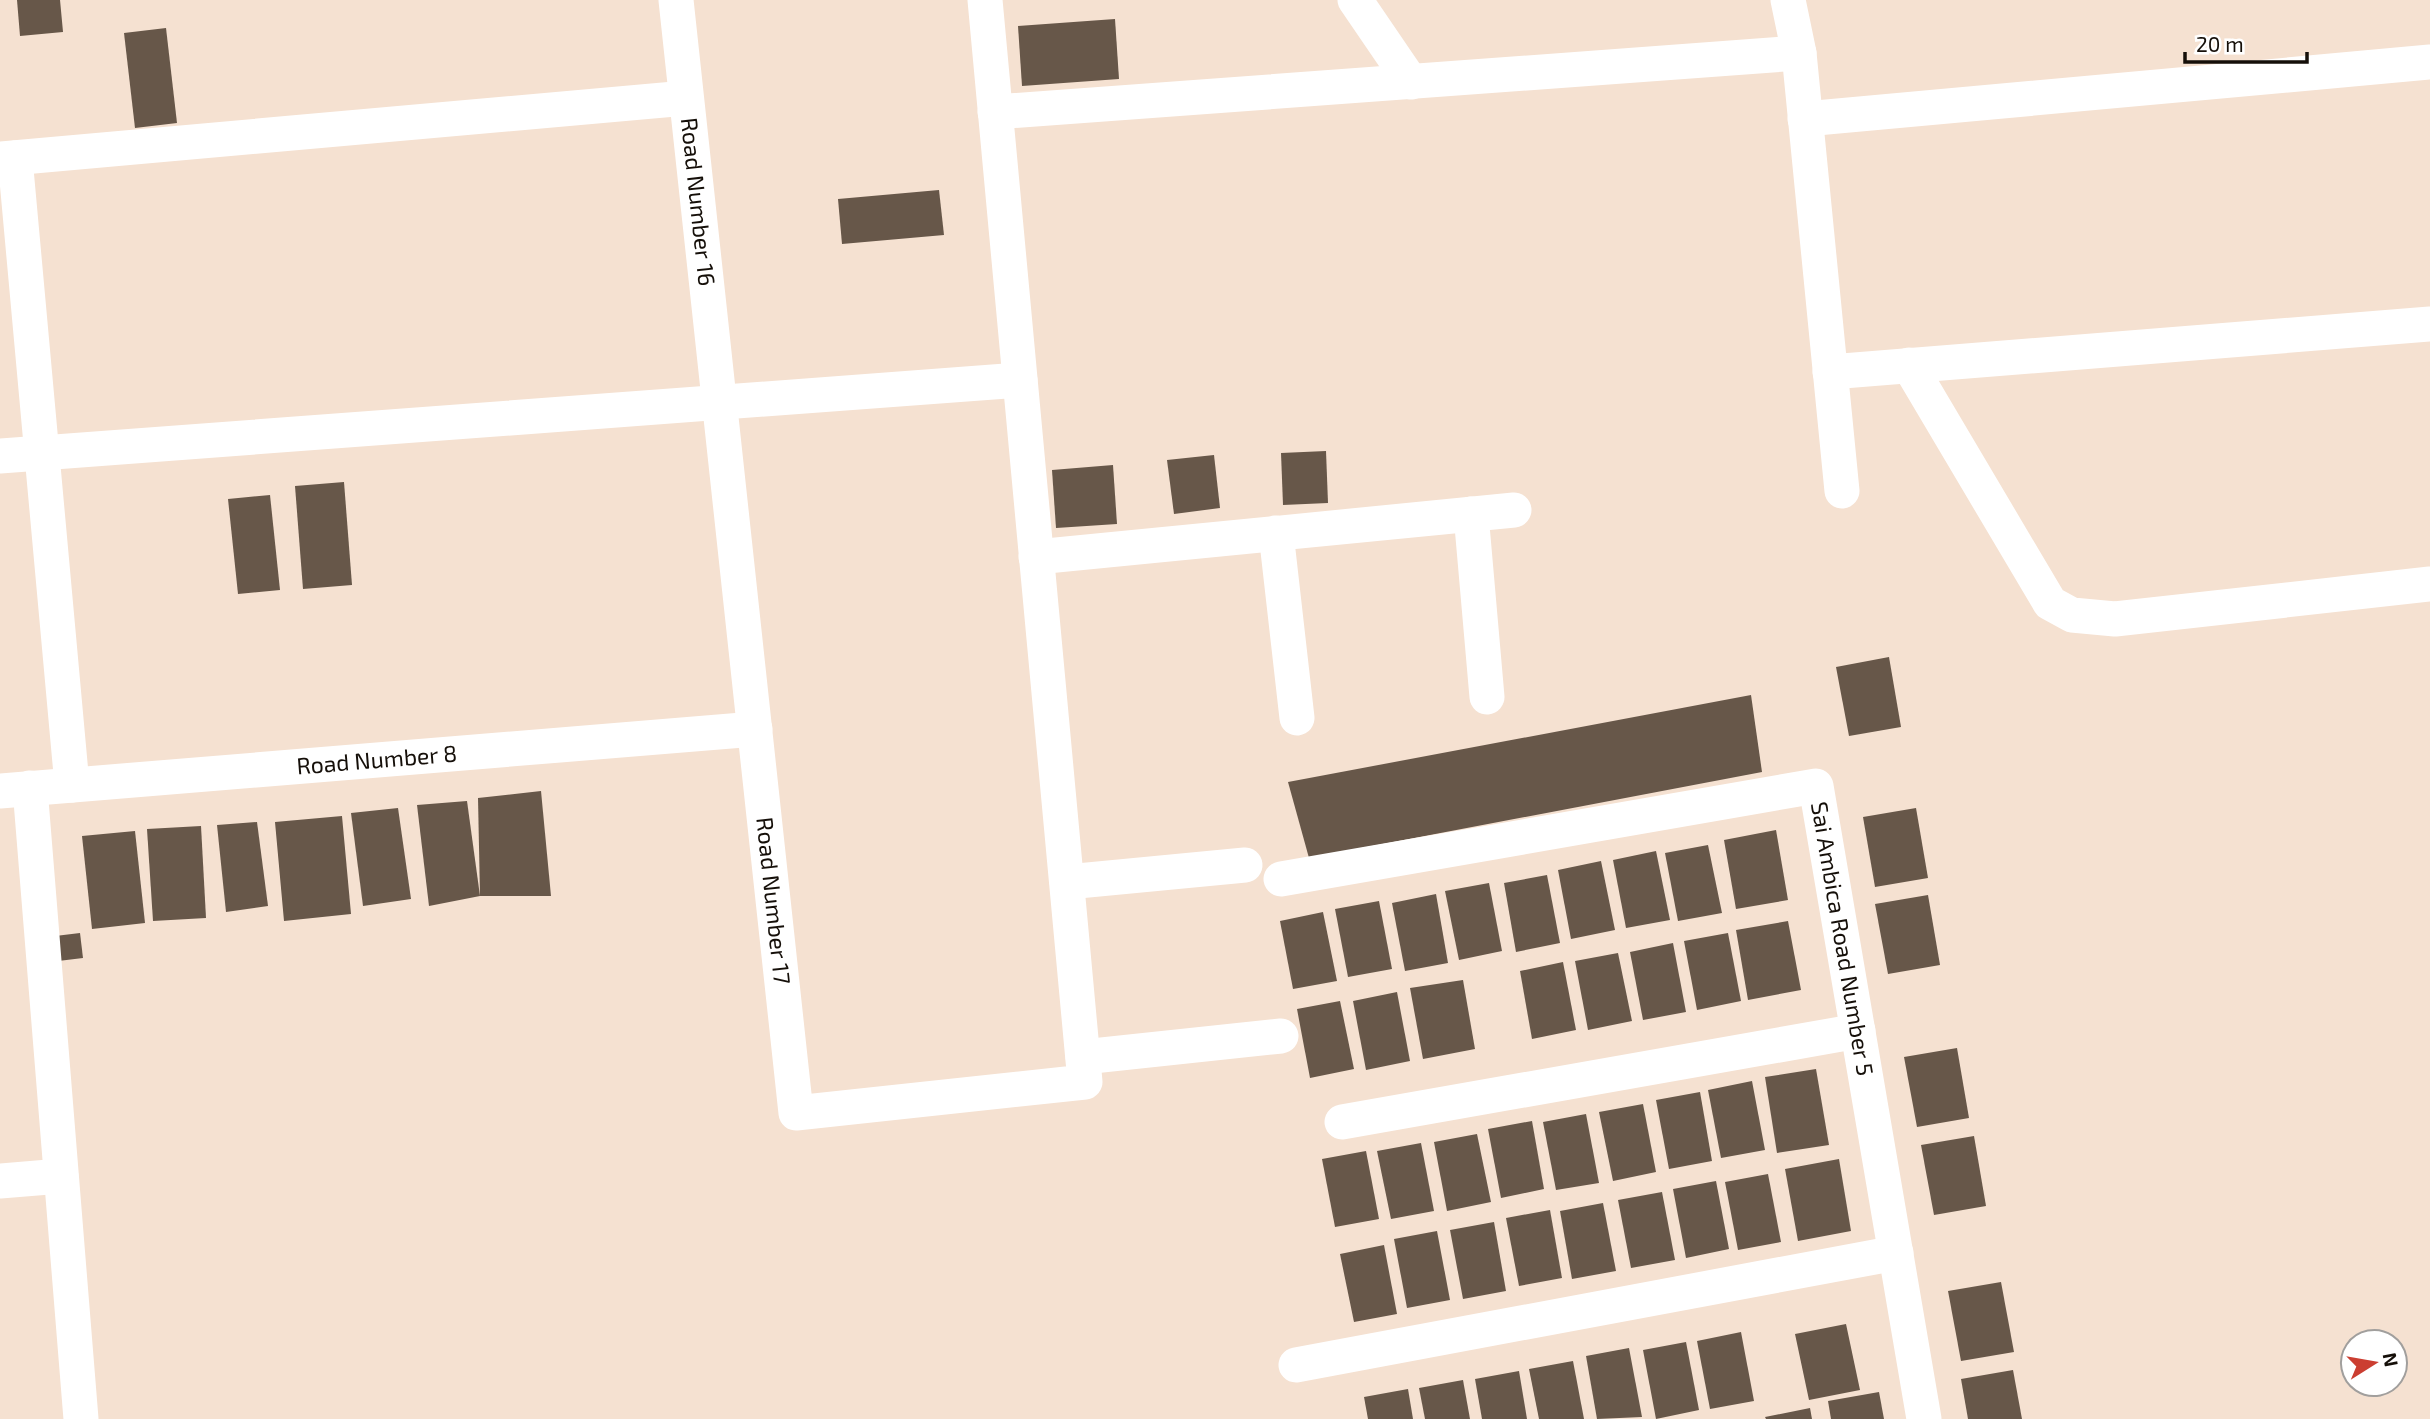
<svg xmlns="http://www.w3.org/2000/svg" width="2430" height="1419" viewBox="0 0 2430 1419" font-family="'Exo 2',sans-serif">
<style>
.building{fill:#675749}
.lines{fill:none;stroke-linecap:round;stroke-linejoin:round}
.minor{stroke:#fff;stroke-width:35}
.labels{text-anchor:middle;stroke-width:7;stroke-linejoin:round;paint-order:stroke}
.street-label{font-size:23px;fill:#150f09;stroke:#fff}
</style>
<rect width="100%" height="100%" fill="#f5e1d1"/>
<g class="building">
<path d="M17,0H60L63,32L20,36Z"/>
<path d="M1115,19L1119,79L1022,86L1018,26Z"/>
<path d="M166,28L177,123L135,128L124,33Z"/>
<path d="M939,190L944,235L842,244L838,199Z"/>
<path d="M1326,451L1328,503L1283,505L1281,453Z"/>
<path d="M1214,455L1220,508L1174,514L1167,460Z"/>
<path d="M1113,465L1117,524L1056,528L1052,470Z"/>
<path d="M344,482L352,585L303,589L295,486Z"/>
<path d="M270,495L280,590L238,594L228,499Z"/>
<path d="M1889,657L1901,727L1849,736L1836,667Z"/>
<path d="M1751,695L1762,772L1309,858L1288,782Z"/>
<path d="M541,791L551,896H480L478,798Z"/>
<path d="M467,801L480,896L429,906L417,805Z"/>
<path d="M398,808L411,899L363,906L351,813Z"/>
<path d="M1916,808L1928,878L1875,887L1863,817Z"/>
<path d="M342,816L351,914L284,921L275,822Z"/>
<path d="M257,822L268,906L226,912L217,825Z"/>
<path d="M201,826L206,918L153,921L147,829Z"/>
<path d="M1776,830L1788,900L1736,909L1724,840Z"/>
<path d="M135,831L145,923L92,929L82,836Z"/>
<path d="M1708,845L1722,913L1678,921L1665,853Z"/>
<path d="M1656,851L1670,920L1626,928L1613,860Z"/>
<path d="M1601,861L1615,930L1571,939L1558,870Z"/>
<path d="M1547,875L1560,943L1516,952L1504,883Z"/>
<path d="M1489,883L1502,951L1459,960L1445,891Z"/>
<path d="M1436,894L1448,963L1405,971L1392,903Z"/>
<path d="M1928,895L1940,965L1888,974L1875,904Z"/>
<path d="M1379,901L1392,969L1348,977L1335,909Z"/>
<path d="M1323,912L1337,981L1293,989L1280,921Z"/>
<path d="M1788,921L1801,990L1748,1000L1736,930Z"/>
<path d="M80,933L83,958L50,962L47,937Z"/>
<path d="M1728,933L1741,1001L1697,1010L1684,941Z"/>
<path d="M1673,943L1686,1012L1643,1020L1630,952Z"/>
<path d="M1618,953L1632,1021L1588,1030L1575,961Z"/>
<path d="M1563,962L1576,1030L1532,1039L1520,971Z"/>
<path d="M1463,980L1475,1049L1423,1059L1410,988Z"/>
<path d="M1397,992L1410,1061L1366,1070L1353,1001Z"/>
<path d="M1340,1001L1354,1069L1310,1078L1297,1009Z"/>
<path d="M1957,1048L1969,1118L1917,1127L1904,1057Z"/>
<path d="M1816,1069L1829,1145L1777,1153L1765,1077Z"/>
<path d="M1752,1081L1765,1150L1721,1158L1708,1090Z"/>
<path d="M1700,1092L1712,1161L1669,1169L1656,1100Z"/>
<path d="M1643,1104L1656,1172L1613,1181L1599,1112Z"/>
<path d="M1586,1114L1599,1183L1556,1190L1543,1122Z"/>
<path d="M1532,1121L1544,1189L1501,1198L1488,1129Z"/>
<path d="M1477,1134L1491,1202L1447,1211L1434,1142Z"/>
<path d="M1974,1136L1986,1206L1934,1215L1921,1145Z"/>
<path d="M1421,1143L1434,1211L1391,1219L1377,1151Z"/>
<path d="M1366,1151L1379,1219L1335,1227L1322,1159Z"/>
<path d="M1839,1159L1851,1231L1798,1241L1785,1169Z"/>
<path d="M1768,1174L1781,1242L1738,1250L1725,1182Z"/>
<path d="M1716,1181L1729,1249L1686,1258L1673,1189Z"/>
<path d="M1662,1192L1675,1260L1631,1268L1618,1200Z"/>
<path d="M1603,1203L1616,1271L1572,1279L1560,1211Z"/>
<path d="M1550,1210L1562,1278L1519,1286L1506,1218Z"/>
<path d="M1494,1222L1506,1291L1463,1299L1450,1230Z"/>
<path d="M1437,1231L1450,1300L1407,1308L1394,1239Z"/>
<path d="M1384,1245L1397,1314L1354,1322L1340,1254Z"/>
<path d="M2001,1282L2014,1352L1961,1361L1948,1291Z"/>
<path d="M1846,1324L1860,1390L1809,1400L1795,1334Z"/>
<path d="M1741,1332L1754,1401L1710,1409L1697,1341Z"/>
<path d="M1686,1342L1699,1410L1656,1419L1643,1350Z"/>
<path d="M1629,1348L1642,1417L1597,1419L1586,1356Z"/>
<path d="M1573,1361L1584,1419H1539L1529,1369Z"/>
<path d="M2013,1370L2022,1419H1968L1961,1379Z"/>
<path d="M1519,1371L1527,1419H1482L1475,1379Z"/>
<path d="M1463,1380L1470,1419H1425L1419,1388Z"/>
<path d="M1408,1389L1413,1419H1368L1364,1397Z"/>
<path d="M1879,1392L1884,1419H1831L1828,1401Z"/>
<path d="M1810,1408L1812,1419H1766L1765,1417Z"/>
</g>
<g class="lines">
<g class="minor">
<path id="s1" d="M676,0L796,1113L1085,1082L985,0"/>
<path d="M1355,0L1411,82"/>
<path d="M1788,0L1799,53L1842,491"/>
<path d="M995,112L1799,53"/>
<path d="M1805,119L2430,62"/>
<path d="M15,158L72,785"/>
<path d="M0,159L686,98"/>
<path d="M1909,365L2050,603L2072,615L2115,619L2430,584"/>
<path d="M1830,372L2430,324"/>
<path d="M0,456L1020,380"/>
<path d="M1471,514L1487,697"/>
<path d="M1276,533L1297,718"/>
<path d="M1036,557L1514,510"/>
<path d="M30,788L81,1419"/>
<path id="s2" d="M0,791L755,729"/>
<path id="s3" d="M1281,879L1816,786L1924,1419"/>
<path d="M1067,882L1245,865"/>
<path d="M1083,1057L1281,1036"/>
<path d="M1342,1122L1858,1031"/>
<path d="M0,1181L61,1176"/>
<path d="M1296,1365L1896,1253"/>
</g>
</g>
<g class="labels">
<g class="street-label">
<text dy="8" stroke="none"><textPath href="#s1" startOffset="203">Road Number 16</textPath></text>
<text dy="8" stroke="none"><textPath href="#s2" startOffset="378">Road Number 8</textPath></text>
<text dy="8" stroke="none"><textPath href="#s1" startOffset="906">Road Number 17</textPath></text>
<text dy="8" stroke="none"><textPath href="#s3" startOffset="698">Sai Ambica Road Number 5</textPath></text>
</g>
</g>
<g transform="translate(2374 1363) rotate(79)"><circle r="33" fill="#ffffff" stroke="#a19f9d" stroke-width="2"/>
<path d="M0-5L12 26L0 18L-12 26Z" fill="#cb3e31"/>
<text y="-10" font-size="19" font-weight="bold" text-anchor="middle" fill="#150f09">N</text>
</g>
<path d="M2185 52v10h122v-10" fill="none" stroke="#150f09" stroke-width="3.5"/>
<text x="2196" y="52" font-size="21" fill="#150f09" stroke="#ffffff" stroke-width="5" paint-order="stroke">20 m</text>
</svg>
